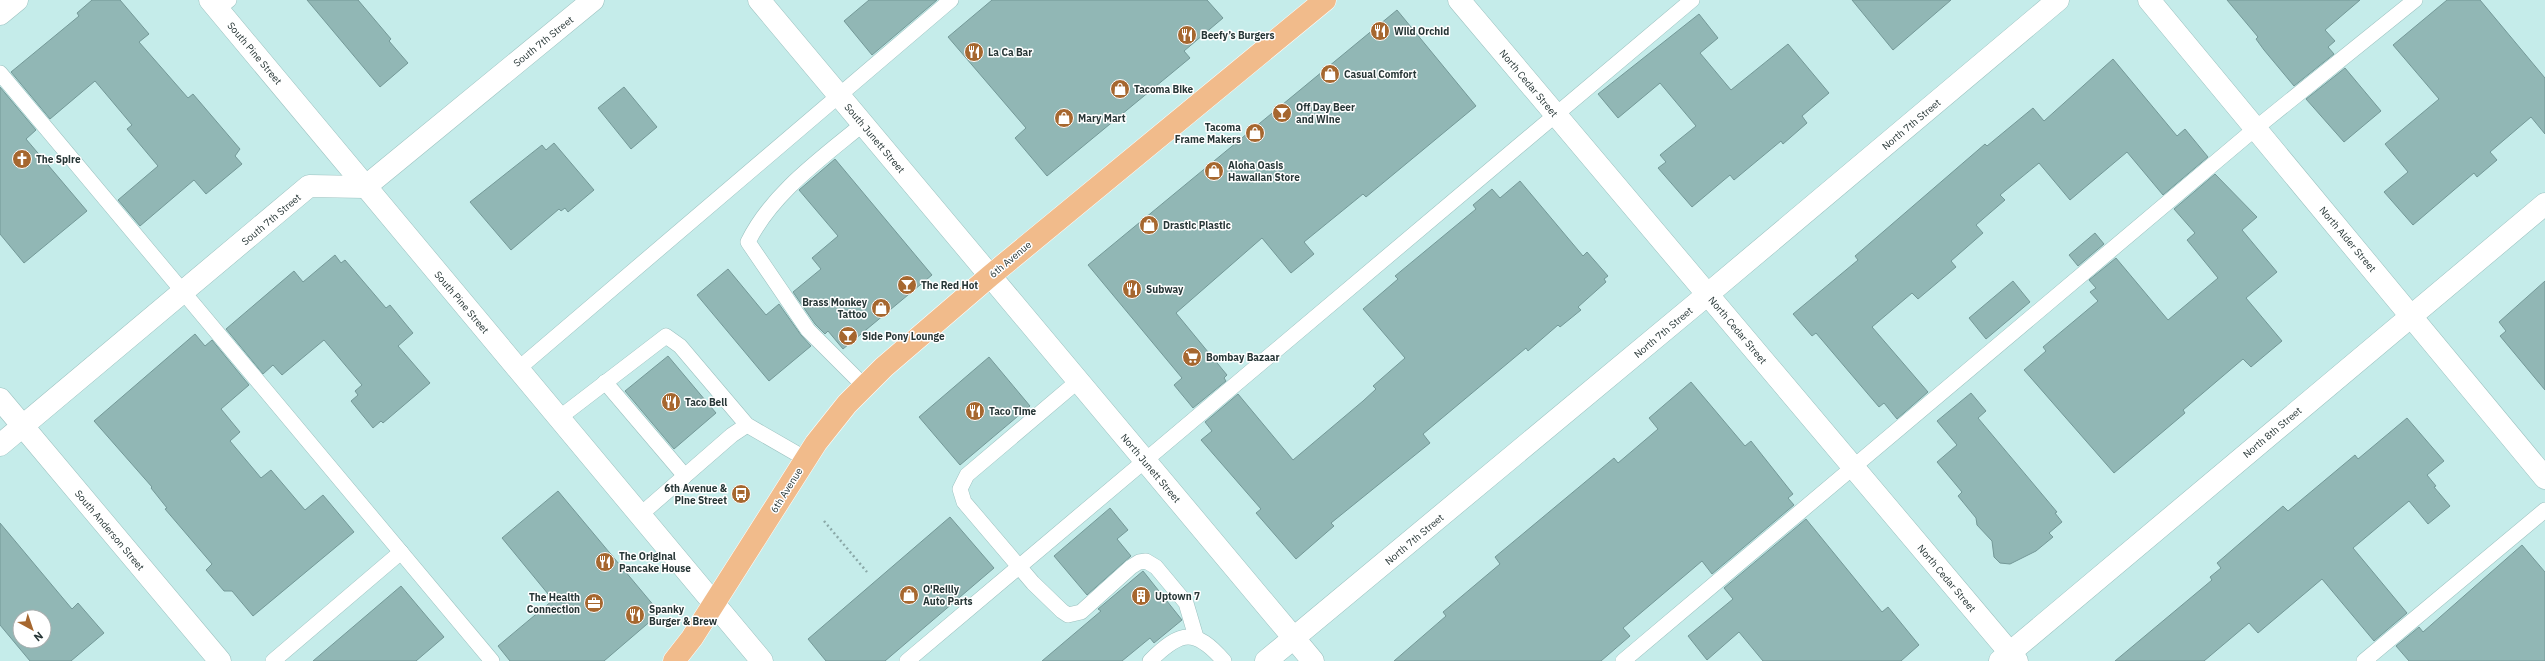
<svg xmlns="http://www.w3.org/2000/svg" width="2545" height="661" viewBox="0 0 2545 661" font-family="'IBM Plex Sans',sans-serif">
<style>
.building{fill:#91b7b5;stroke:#749998;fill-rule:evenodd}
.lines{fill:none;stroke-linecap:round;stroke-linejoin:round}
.service-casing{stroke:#9cc2c0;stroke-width:16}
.minor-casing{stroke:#9cc2c0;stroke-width:23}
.tertiary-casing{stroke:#9cc2c0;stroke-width:23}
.primary-casing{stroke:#fff;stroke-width:23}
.path{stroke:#8aa8a7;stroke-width:2.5;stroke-dasharray:2 3;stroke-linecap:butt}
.service{stroke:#fff;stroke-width:15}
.minor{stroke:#fff;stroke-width:22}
.tertiary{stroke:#fff;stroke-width:22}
.primary{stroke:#f1bb8b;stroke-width:22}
.labels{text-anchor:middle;stroke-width:3;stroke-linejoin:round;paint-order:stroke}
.poi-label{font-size:10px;font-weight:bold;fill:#273636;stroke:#fff;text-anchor:start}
.street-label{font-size:10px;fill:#273636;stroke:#fff}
</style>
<rect width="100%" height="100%" fill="#c5ecea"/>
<g class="building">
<path d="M92,0H120L149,34L139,42L188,98L193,94L240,149L235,156L242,164L206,194L194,180L140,226L118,200L158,166L127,129L132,125L95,81L50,119L11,72L79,16L77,13Z"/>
<path d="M307,0H358L391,39L389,41L408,63L380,87Z"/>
<path d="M869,0H937L872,55L844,21Z"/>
<path d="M992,0H1207L1223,18L1184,51L1190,58L1047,176L1015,138L1026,128L948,37Z"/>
<path d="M1852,0H1951L1893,50Z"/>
<path d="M2227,0H2360L2325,30L2335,41L2328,47L2334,54L2294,86L2264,50L2256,39L2258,37Z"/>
<path d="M2447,0H2480L2545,78V134L2531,117L2490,152L2497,160L2477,177L2474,173L2413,225L2384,192L2408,172L2385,144L2439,99L2393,45Z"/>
<path d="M1397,10L1476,106L1366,197L1363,194L1304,242L1314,254L1291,273L1262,238L1176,313L1227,375L1224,378L1226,381L1193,408L1174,385L1182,378L1088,265Z"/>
<path d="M1699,14L1718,38L1700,53L1731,90L1788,44L1829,93L1802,116L1807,123L1783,144L1781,141L1734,180L1730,175L1692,207L1658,168L1666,162L1660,155L1696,126L1660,83L1618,118L1598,94Z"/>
<path d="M2113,59L2177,136L2185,129L2208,157L2163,195L2127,152L2070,200L2039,163L2000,195L2005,200L1976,225L1983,233L1951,261L1956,267L1918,299L1912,293L1872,327L1928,392L1897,419L1884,403L1879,407L1816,333L1812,336L1793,314L1858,260L1855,256L1985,144L1987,146L2033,108L2044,121Z"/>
<path d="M2345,68L2381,111L2344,142L2306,99Z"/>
<path d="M0,87L36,130L26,139L87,211L24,263L0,234Z"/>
<path d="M624,87L657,127L631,149L598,108Z"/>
<path d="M554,143L594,190L568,212L565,208L561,211L559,209L511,250L470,202L542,145L546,150Z"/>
<path d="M835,159L932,275L843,349L828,331L825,334L815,324L793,292L821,269L812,258L838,236L799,190Z"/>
<path d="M2215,174L2257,217L2242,230L2277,272L2246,298L2282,341L2251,367L2243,359L2183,410L2185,413L2114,473L2024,370L2046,351L2043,347L2098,301L2090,292L2096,288L2089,280L2116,258L2168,320L2218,278L2187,240L2195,233L2174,209Z"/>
<path d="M1520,181L1583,256L1587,252L1608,276L1604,279L1606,282L1578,307L1581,310L1560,327L1558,325L1528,351L1526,348L1423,434L1430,443L1331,523L1334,526L1296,559L1256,513L1261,509L1201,440L1212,431L1205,422L1238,394L1293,460L1363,401L1376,389L1373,386L1405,358L1363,309L1398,279L1395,276L1476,209L1473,205L1492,189L1500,198Z"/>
<path d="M2095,233L2104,244L2078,266L2069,255Z"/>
<path d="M335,255L341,263L345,260L386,308L390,305L413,333L398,346L430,383L383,423L381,421L373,428L351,401L358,395L355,391L362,385L324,340L282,375L273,365L263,374L226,329L294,271L303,282Z"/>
<path d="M728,269L766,315L779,304L801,335L811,346L769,381L697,295Z"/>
<path d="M2013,281L2030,302L1986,339L1969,318Z"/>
<path d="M2545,281V390L2500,336L2506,331L2499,322Z"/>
<path d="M195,334L205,346L212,340L249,385L221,409L240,432L230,441L261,478L271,470L305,510L323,495L354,532L253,616L232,591H224L206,570L212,564L165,509L167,508L151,488L152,487L94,421Z"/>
<path d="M668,356L716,413L674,449L625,391Z"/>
<path d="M989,357L1030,406L960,465L919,417Z"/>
<path d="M1691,382L1745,446L1751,441L1793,494L1788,498L1794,505L1712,574L1702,561L1623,628L1630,636L1601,661H1394L1446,616L1443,612L1500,564L1495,557L1614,458L1618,463L1658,429L1649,418Z"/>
<path d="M1971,393L1986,411L1978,418L2057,512L2055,513L2062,522L2049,533L2053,537L2036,551L2010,564L2000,563L1994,557L1992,541L1977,525L1976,518L1958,496L1962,492L1937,462L1957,445L1937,421Z"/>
<path d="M2407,418L2444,461L2427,475L2436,486L2434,487L2450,506L2428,524L2409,501L2353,548L2407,613L2374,641L2322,579L2258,633L2249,623L2204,661H2115L2212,580L2210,577L2221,568L2217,563L2283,506L2288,511L2355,455L2358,459Z"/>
<path d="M558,491L660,613L604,661H510L498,646L553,600L502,538Z"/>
<path d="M1110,508L1128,530L1117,539L1131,556L1087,595L1054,556Z"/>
<path d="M950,517L994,568L885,661H826L808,639Z"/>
<path d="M1806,519L1882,612L1888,607L1919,645L1901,661H1763L1739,632L1707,660L1688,636L1733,599L1724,588Z"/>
<path d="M0,523L72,609L78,603L104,633L71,661H30L0,625ZM20,617H44V641H20Z"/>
<path d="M2522,545L2545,572V661H2409L2396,646L2419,627L2423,632Z"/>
<path d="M1143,571L1182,620L1154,643L1150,638L1122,661H1042L1101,611L1098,609Z"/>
<path d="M401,586L444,637L416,661H313Z"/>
</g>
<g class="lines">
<g class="service-casing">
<g id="service">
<path d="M218,9L229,0"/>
<path d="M0,73L492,661"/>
<path d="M863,124C822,158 772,193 748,242L808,330L864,386"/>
<path d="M518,369L951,0"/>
<path d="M1078,381L967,475L960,489L964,502L1033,583L1062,611L1068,615L1081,612L1131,567L1139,562L1146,561L1156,567L1186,603L1196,637"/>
<path d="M605,382L685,476"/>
<path d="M559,418L666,336L680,346L747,425L806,459"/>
<path d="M640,515L732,435L747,425"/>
<path d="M273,661L401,552"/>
<path d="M907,661L1692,0"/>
<path d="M1150,661C1181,630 1195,628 1224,661"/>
<path d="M1623,661L2256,128L2415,0"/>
<path d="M2364,661L2545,510"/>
</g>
</g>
<g class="minor-casing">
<g id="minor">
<path d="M210,0L762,661"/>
<path d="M759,0L1313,661"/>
<path d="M1459,0L2017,661"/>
<path d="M0,14L17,0"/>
<path d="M0,399L220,661"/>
<path d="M0,445L309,186L365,187L593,0"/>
<path d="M1266,661L1708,294L2058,0"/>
<path d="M2000,661L2545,204"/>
</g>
</g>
<g class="tertiary-casing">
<path id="tertiary" d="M2149,0L2545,478"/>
</g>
<g class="primary-casing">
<path id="primary" d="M674,661L692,638L816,443L847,404L884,367L990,276L1325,0"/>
</g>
<path class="path" d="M824,521L867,572"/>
<use href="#service" class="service"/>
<use href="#minor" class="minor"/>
<use href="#tertiary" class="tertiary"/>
<use href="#primary" class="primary"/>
</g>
<defs>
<g id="restaurant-disc" transform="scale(1)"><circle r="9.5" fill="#a6672f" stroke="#fff"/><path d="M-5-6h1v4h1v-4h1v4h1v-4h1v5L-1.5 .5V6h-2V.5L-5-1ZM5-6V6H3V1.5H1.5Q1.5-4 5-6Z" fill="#fff"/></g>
<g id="shop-disc" transform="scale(1)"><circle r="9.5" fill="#a6672f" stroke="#fff"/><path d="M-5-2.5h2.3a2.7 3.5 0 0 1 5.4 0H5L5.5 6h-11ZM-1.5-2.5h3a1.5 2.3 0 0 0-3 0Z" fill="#fff"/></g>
<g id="bar-disc" transform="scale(1)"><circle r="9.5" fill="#a6672f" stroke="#fff"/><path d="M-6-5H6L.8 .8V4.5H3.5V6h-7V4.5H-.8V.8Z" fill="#fff"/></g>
<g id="church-disc" transform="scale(1)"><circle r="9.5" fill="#a6672f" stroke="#fff"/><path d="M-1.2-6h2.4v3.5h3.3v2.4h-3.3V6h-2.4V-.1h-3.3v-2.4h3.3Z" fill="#fff"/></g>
<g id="supermarket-disc" transform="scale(1)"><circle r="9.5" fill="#a6672f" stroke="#fff"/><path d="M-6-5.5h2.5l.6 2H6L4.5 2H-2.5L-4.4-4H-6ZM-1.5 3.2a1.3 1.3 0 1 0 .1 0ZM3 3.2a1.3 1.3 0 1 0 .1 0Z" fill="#fff"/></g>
<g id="bus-disc" transform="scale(1)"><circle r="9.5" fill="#a6672f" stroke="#fff"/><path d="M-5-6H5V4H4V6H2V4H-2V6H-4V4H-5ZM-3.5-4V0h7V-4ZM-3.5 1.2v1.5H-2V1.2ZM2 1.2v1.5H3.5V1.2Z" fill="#fff"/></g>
<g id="building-disc" transform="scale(1)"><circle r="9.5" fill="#a6672f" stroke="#fff"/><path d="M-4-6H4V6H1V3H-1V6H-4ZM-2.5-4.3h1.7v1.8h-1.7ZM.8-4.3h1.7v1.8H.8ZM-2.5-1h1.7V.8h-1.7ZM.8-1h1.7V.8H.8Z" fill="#fff"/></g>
<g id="office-disc" transform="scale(1)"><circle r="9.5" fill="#a6672f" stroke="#fff"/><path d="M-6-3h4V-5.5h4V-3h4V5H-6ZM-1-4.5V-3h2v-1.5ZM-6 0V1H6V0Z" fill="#fff"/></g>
</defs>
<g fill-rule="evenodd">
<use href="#restaurant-disc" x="1380" y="31"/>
<use href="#restaurant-disc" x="1187" y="35"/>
<use href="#restaurant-disc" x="974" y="52"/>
<use href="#shop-disc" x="1330" y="74"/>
<use href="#shop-disc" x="1120" y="89"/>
<use href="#bar-disc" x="1282" y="113"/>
<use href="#shop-disc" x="1064" y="118"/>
<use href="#shop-disc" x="1255" y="133"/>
<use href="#church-disc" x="22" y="159"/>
<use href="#shop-disc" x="1214" y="171"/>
<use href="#shop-disc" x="1149" y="225"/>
<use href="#bar-disc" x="907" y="285"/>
<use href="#restaurant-disc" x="1132" y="289"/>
<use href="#shop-disc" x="881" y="308"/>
<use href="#bar-disc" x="848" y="336"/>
<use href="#supermarket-disc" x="1192" y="357"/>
<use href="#restaurant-disc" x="671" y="402"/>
<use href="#restaurant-disc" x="975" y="411"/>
<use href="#bus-disc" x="741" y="494"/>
<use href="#restaurant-disc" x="605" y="562"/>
<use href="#shop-disc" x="909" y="595"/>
<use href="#building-disc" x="1141" y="596"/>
<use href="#office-disc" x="594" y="603"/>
<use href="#restaurant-disc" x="635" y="615"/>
</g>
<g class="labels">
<g class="poi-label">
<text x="1394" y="35">Wild Orchid</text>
<text x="1201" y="39">Beefy’s Burgers</text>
<text x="988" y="56">La Ca Bar</text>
<text x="1344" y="78">Casual Comfort</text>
<text x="1134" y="93">Tacoma Bike</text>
<text x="1296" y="111">Off Day Beer<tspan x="1296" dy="12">and Wine</tspan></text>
<text x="1078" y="122">Mary Mart</text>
<text x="1241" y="131" text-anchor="end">Tacoma<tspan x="1241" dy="12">Frame Makers</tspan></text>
<text x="36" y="163">The Spire</text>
<text x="1228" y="169">Aloha Oasis<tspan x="1228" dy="12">Hawaiian Store</tspan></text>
<text x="1163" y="229">Drastic Plastic</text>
<text x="921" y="289">The Red Hot</text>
<text x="1146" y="293">Subway</text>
<text x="867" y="306" text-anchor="end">Brass Monkey<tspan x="867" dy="12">Tattoo</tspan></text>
<text x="862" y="340">Side Pony Lounge</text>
<text x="1206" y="361">Bombay Bazaar</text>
<text x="685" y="406">Taco Bell</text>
<text x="989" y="415">Taco Time</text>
<text x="727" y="492" text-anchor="end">6th Avenue &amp;<tspan x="727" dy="12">Pine Street</tspan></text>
<text x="619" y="560">The Original<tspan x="619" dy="12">Pancake House</tspan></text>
<text x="923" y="593">O'Reilly<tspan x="923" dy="12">Auto Parts</tspan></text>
<text x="1155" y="600">Uptown 7</text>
<text x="580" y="601" text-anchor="end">The Health<tspan x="580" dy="12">Connection</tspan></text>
<text x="649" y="613">Spanky<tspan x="649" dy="12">Burger &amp; Brew</tspan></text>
</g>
<g class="street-label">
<text transform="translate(543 41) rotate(-39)" y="4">South 7th Street</text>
<text transform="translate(255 53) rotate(50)" y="4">South Pine Street</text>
<text transform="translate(1529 83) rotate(50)" y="4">North Cedar Street</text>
<text transform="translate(1911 124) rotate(-40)" y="4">North 7th Street</text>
<text transform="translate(875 138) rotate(50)" y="4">South Junett Street</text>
<text transform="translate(271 219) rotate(-40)" y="4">South 7th Street</text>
<text transform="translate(2348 239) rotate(50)" y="4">North Alder Street</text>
<text transform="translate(1010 259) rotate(-40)" y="4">6th Avenue</text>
<text transform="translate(462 302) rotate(50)" y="4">South Pine Street</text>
<text transform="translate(1738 330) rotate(50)" y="4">North Cedar Street</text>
<text transform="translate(1663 332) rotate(-40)" y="4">North 7th Street</text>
<text transform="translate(2272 432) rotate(-40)" y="4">North 8th Street</text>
<text transform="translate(1151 468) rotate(50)" y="4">North Junett Street</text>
<text transform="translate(786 490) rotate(-58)" y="4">6th Avenue</text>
<text transform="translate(110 530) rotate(50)" y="4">South Anderson Street</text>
<text transform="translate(1414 539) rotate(-40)" y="4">North 7th Street</text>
<text transform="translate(1947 578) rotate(50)" y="4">North Cedar Street</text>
</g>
</g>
<g transform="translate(32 629) rotate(140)"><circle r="19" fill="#ffffff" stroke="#a9afaf"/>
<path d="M0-3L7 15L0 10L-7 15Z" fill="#a6672f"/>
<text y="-6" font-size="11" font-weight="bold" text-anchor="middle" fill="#273636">N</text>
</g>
</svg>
